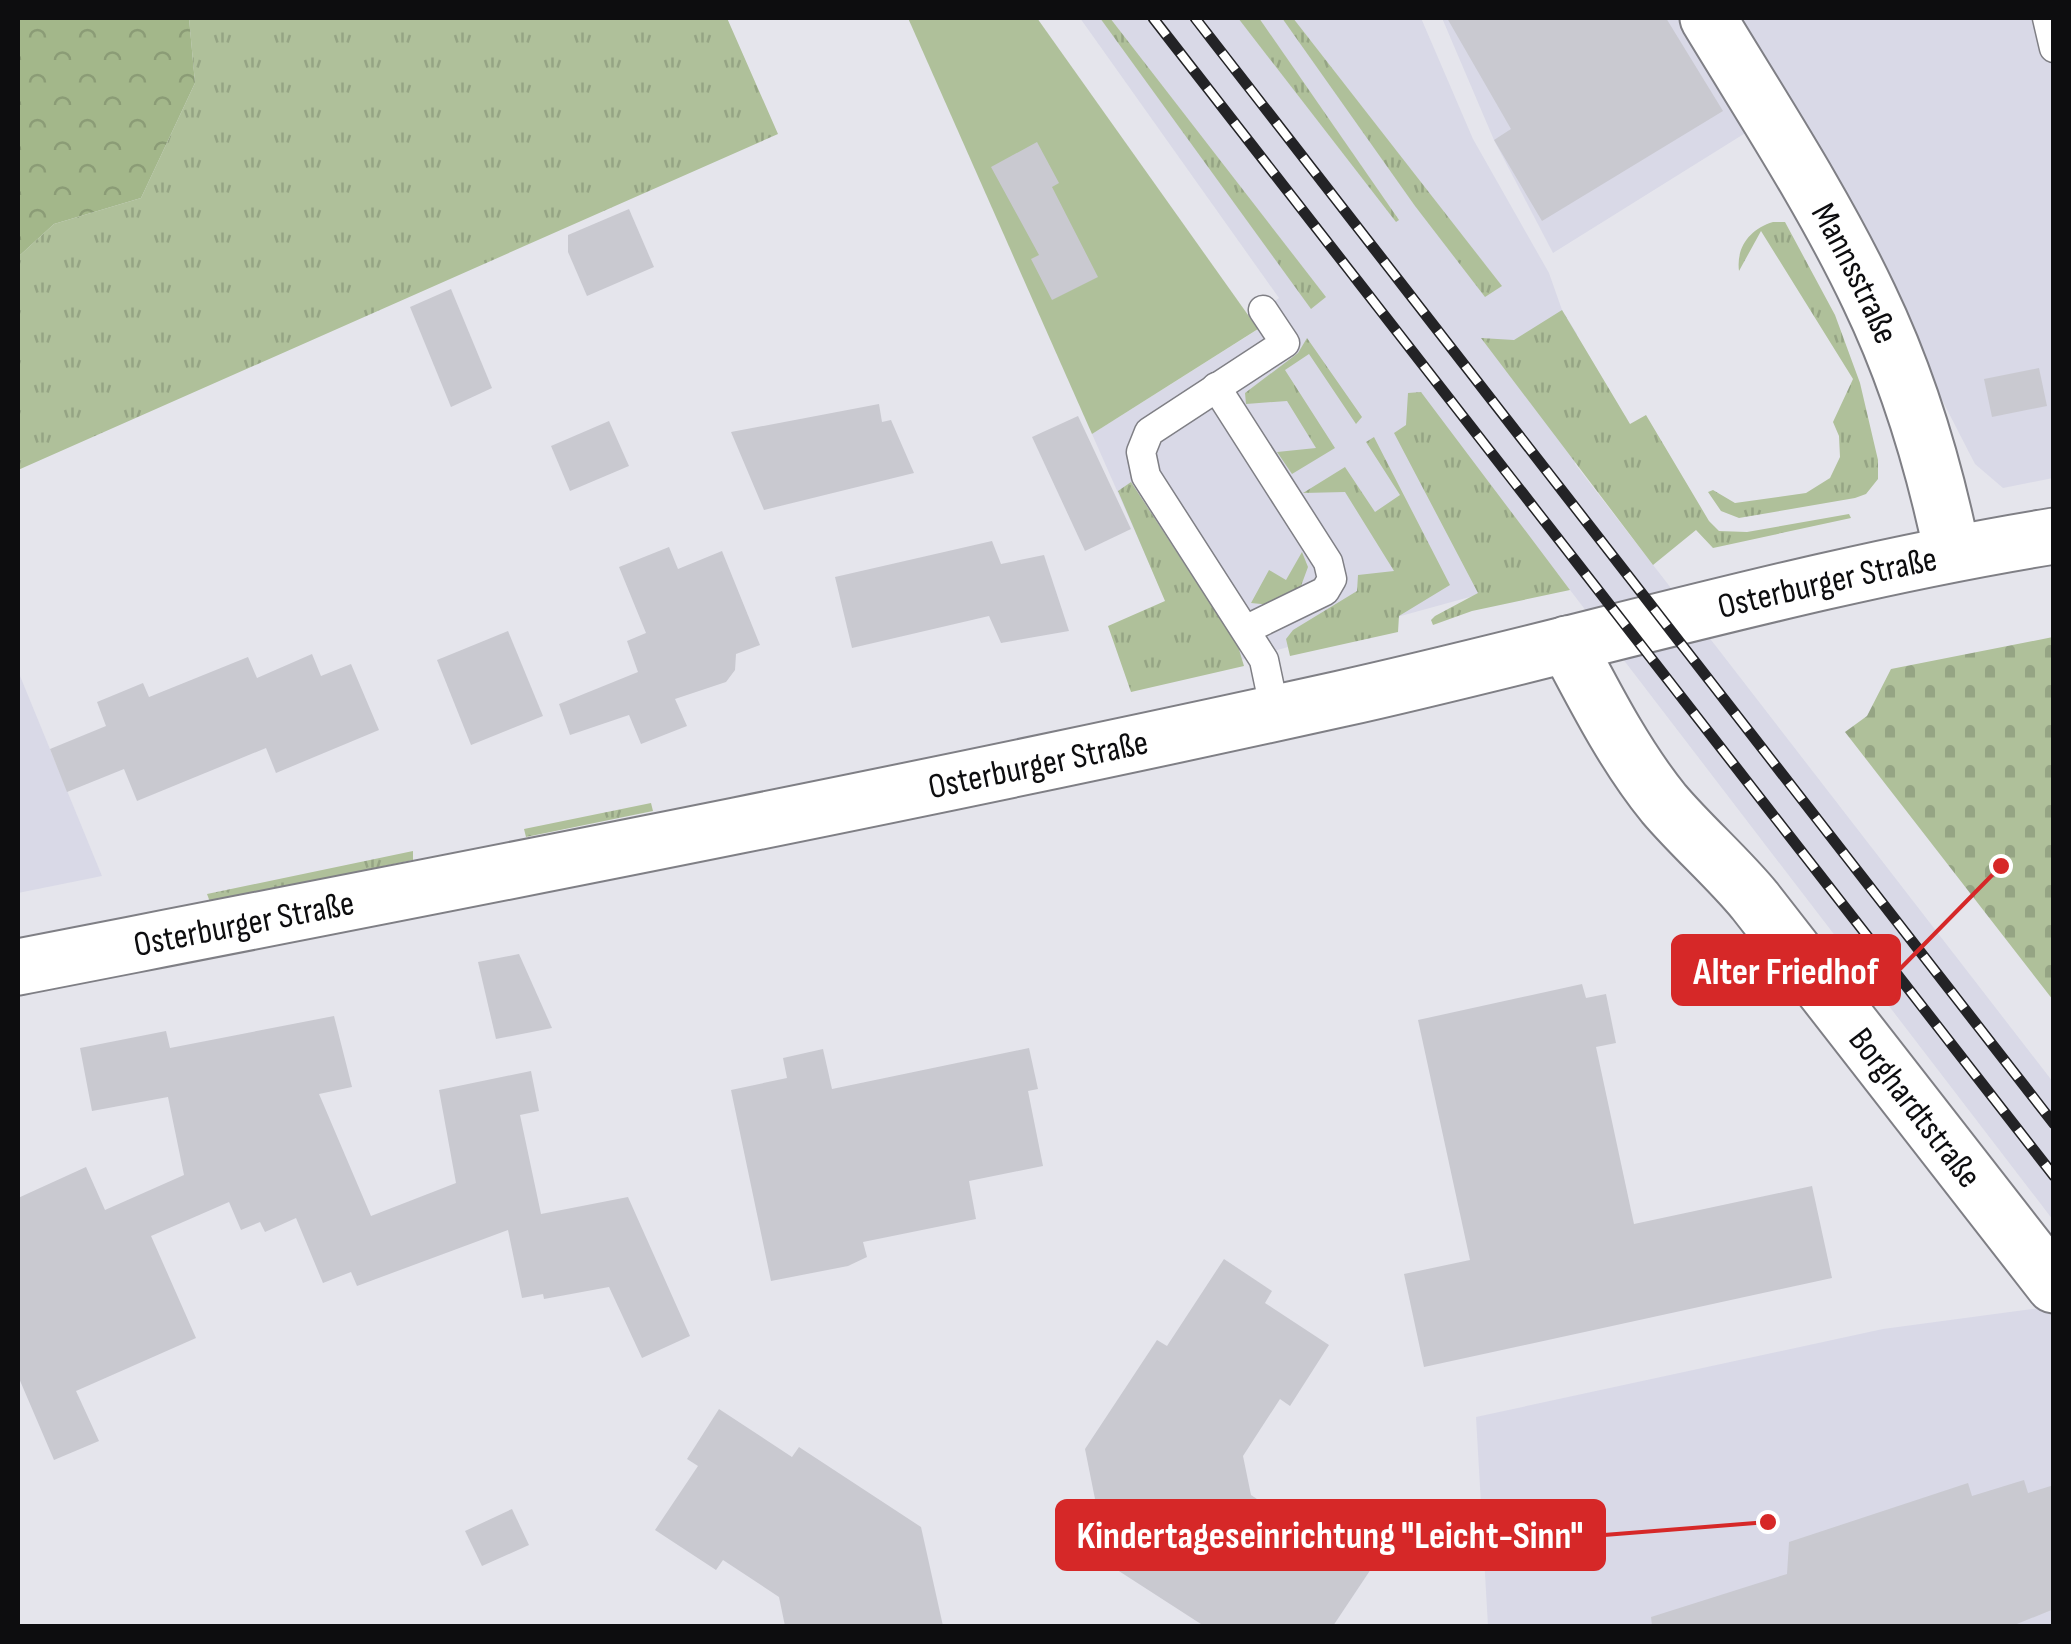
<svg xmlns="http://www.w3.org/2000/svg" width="2071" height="1644" viewBox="0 0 2071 1644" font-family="'Sofia Sans Condensed',sans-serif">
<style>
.built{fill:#d9d9e7}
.grass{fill:url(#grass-tufts)}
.forest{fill:url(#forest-crowns)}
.cemetery{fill:url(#cemetery-stones)}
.green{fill:#afc09a}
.building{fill:#c9c9d0}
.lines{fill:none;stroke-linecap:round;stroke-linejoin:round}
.service-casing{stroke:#7f7f85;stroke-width:31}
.minor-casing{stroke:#7f7f85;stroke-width:59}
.tertiary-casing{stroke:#7f7f85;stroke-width:59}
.service{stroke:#fff;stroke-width:28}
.minor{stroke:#fff;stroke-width:55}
.tertiary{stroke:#fff;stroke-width:55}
.rail-casing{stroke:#232326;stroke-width:11}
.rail{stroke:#fff;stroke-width:8;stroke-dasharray:22;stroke-linecap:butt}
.labels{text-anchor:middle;stroke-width:8;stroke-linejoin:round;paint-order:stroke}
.street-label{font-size:35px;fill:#0d0d0f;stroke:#fff}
.leader{fill:none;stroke:#d62828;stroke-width:4}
.callout-dot{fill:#d62828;stroke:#fff;stroke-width:4}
.callout{fill:#d62828;stroke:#d62828;stroke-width:4}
.callout-label{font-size:38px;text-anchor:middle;font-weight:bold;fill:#fff}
</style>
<defs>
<pattern id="grass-tufts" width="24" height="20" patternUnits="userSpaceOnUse" patternTransform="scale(2.5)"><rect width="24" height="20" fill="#afc09a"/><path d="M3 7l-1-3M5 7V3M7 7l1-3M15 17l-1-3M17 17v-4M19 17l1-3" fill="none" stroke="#95a484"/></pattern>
<pattern id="forest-crowns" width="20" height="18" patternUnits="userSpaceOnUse" patternTransform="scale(2.5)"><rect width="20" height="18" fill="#a3b78a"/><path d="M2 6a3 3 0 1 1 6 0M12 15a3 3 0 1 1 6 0" fill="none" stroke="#8b9c76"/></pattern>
<pattern id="cemetery-stones" width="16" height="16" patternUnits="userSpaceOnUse" patternTransform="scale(2.5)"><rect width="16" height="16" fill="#afc09a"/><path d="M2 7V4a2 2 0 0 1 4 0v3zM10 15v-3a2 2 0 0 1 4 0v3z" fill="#95a484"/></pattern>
</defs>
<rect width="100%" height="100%" fill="#e5e5ec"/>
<g class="built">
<path d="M1080,18H1421L1473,139L1549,273L1562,310L1577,334L1575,464L2053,1082V1220L1557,573L1197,672L1092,434L1257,330L1251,318L1279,298Z"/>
<path d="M1442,18H1678L1747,132L1553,253L1494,140Z"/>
<path d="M1734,18H2053V478L2003,488L1975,464L1811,145Z"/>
<path d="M18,671L102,876L18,893Z"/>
<path d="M2048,1307L2054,1314L2053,1626H1488L1476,1417L1883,1329Z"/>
</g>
<g class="grass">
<path d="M189,18H727L778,134L18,470V257L54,224L141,198L195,83Z"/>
<path d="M1100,18H1110L1326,297L1311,309Z"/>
<path d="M1238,18H1259L1399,220L1396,222Z"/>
<path d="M1282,18H1293L1502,286L1485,297L1415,206Z"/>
<path d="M1773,222H1785L1835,315L1860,383L1878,460V479L1866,494L1855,498L1739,518L1721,511L1708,492L1713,490L1735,503L1806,493L1830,478L1840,457L1839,436L1833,422L1853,379L1761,231L1739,271C1736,247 1750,229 1773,222Z"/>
<path d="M1562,310L1630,424L1646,415L1709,521L1719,531L1747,532L1849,514L1851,518L1713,548L1696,530L1653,565L1481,338L1514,340Z"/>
<path d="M1307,338L1362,417L1356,424L1309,354L1285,370L1335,448L1292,474L1277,452L1316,448L1287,401L1246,404L1245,393L1298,353Z"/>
<path d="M1421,392L1570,590L1472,611L1433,625L1431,620L1435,616L1478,593L1394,433L1406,425L1408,393Z"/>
<path d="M1374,437L1450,585L1399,616L1398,632L1290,656L1286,639L1293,630L1357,591L1358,575L1394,571L1345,492L1303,493L1345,467L1375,512L1400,495L1366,442Z"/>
<path d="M1131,482L1238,646L1244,666L1131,692L1108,626L1165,601L1118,491Z"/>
<path d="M1302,552L1308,567L1301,586L1271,605L1251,603L1269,570L1286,580Z"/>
<path d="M651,803L653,811L526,837L524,829Z"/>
<path d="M413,851V860L210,902L207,894Z"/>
</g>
<path class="forest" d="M18,18H189L195,83L141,198L54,224L18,257Z"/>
<path class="cemetery" d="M2053,637H2054L2053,1000L1845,732L1867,716L1891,669Z"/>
<path class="green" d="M908,18H1037L1258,329L1092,434Z"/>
<g class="building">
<path d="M1447,18H1666L1723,111L1542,221L1494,140L1511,129Z"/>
<path d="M1037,142L1059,183L1052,187L1098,277L1052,300L1031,259L1039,255L991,167Z"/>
<path d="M629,209L654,267L587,296L568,252V235Z"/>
<path d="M451,289L492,388L451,407L410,307Z"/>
<path d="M2039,368L2047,406L1992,417L1984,379Z"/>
<path d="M879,404L882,422L891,420L914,473L764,510L731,432Z"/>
<path d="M1078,416L1131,529L1085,551L1032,437Z"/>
<path d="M609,421L629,466L570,491L551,446Z"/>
<path d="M992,541L1001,564L1044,555L1069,631L1001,643L989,616L852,648L835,577Z"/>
<path d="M669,547L678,569L722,551L760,645L736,654L735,670L726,682L675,699L687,726L641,744L629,715L570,735L559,704L638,672L627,641L646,633L619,567Z"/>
<path d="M508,631L543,716L471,745L437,660Z"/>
<path d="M312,654L321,676L351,664L379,730L276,773L266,748L137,801L124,769L67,792L50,749L106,726L97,702L143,683L149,697L248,657L257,678Z"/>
<path d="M519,954L552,1028L496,1039L478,962Z"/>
<path d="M1582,984L1586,998L1606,994L1616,1043L1596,1047L1634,1224L1812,1186L1832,1278L1424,1367L1404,1274L1470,1260L1418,1020Z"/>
<path d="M334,1016L352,1087L319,1094L371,1216L456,1183L439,1090L531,1071L539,1111L520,1115L541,1214L628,1197L690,1336L642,1358L609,1287L544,1299L543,1294L522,1298L508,1230L357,1286L351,1272L323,1283L296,1218L265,1232L260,1222L241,1230L229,1202L151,1236L196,1338L76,1391L99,1441L54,1460L18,1376V1198L86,1167L105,1210L184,1175L168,1097L92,1111L80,1048L166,1031L170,1048Z"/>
<path d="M1029,1048L1038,1089L1028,1091L1043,1166L969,1181L976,1219L863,1242L867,1257L848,1266L771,1281L731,1090L787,1078L783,1058L823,1049L832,1089Z"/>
<path d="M1224,1259L1272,1291L1265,1303L1329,1345L1290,1406L1280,1399L1243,1456L1251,1495L1308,1533L1315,1523L1375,1563L1333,1626H1204L1108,1564L1085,1449L1157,1340L1167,1346Z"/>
<path d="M719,1409L792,1457L799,1447L921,1527L943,1626H785L779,1597L723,1560L716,1570L655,1530L698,1466L687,1459Z"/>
<path d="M2024,1480L2028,1493L2054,1485V1609L2012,1626H1652L1651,1617L1787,1574L1789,1542L1968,1483L1972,1496Z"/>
<path d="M512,1509L529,1545L482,1566L465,1531Z"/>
</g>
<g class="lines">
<g class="service-casing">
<g id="service">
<path d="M2047,18L2054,48"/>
<path d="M1263,310L1285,343L1149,432L1141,452L1146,476L1264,660L1275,712"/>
<path d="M1216,387L1328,562L1332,579L1325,591L1247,629"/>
</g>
</g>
<g class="minor-casing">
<g id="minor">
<path id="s1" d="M1708,18C1763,109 1823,200 1869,297C1908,378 1934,465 1952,552"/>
<path id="s2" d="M1567,644C1596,699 1625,756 1664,804C1693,838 1727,867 1755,901L2054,1285"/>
</g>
</g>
<g class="tertiary-casing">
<g id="tertiary">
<path id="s3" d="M18,967C459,881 901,796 1340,699C1578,646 1812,575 2054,536"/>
</g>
</g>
<use href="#service" class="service"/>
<use href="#minor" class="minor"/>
<use href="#tertiary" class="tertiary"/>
<g class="rail-casing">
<g id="rail">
<path d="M1153,18L2054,1176"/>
<path d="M1195,18L2054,1124"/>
</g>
</g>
<use href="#rail" class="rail"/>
</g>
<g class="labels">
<g class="street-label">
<text dy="12" stroke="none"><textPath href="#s1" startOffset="295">Mannsstraße</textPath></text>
<text dy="12" stroke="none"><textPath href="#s3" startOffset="1850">Osterburger Straße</textPath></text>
<text dy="12" stroke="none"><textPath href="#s3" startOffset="1040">Osterburger Straße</textPath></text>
<text dy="12" stroke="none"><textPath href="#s3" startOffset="230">Osterburger Straße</textPath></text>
<text dy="12" stroke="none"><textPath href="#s2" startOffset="582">Borghardtstraße</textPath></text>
</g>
</g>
<path class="leader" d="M2001 866L1899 970M1768 1522L1604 1535"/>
<g class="callout-dot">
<circle cx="2001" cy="866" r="10"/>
<circle cx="1768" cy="1522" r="10"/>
</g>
<g class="callout">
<rect x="1673" y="936" width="226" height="68" rx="10"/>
<rect x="1057" y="1501" width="547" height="68" rx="10"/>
</g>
<g class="callout-label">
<text x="1786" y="984">Alter Friedhof</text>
<text x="1330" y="1548">Kindertageseinrichtung "Leicht-Sinn"</text>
</g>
<rect width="2071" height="1644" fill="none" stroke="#0d0d0f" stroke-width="40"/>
</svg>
